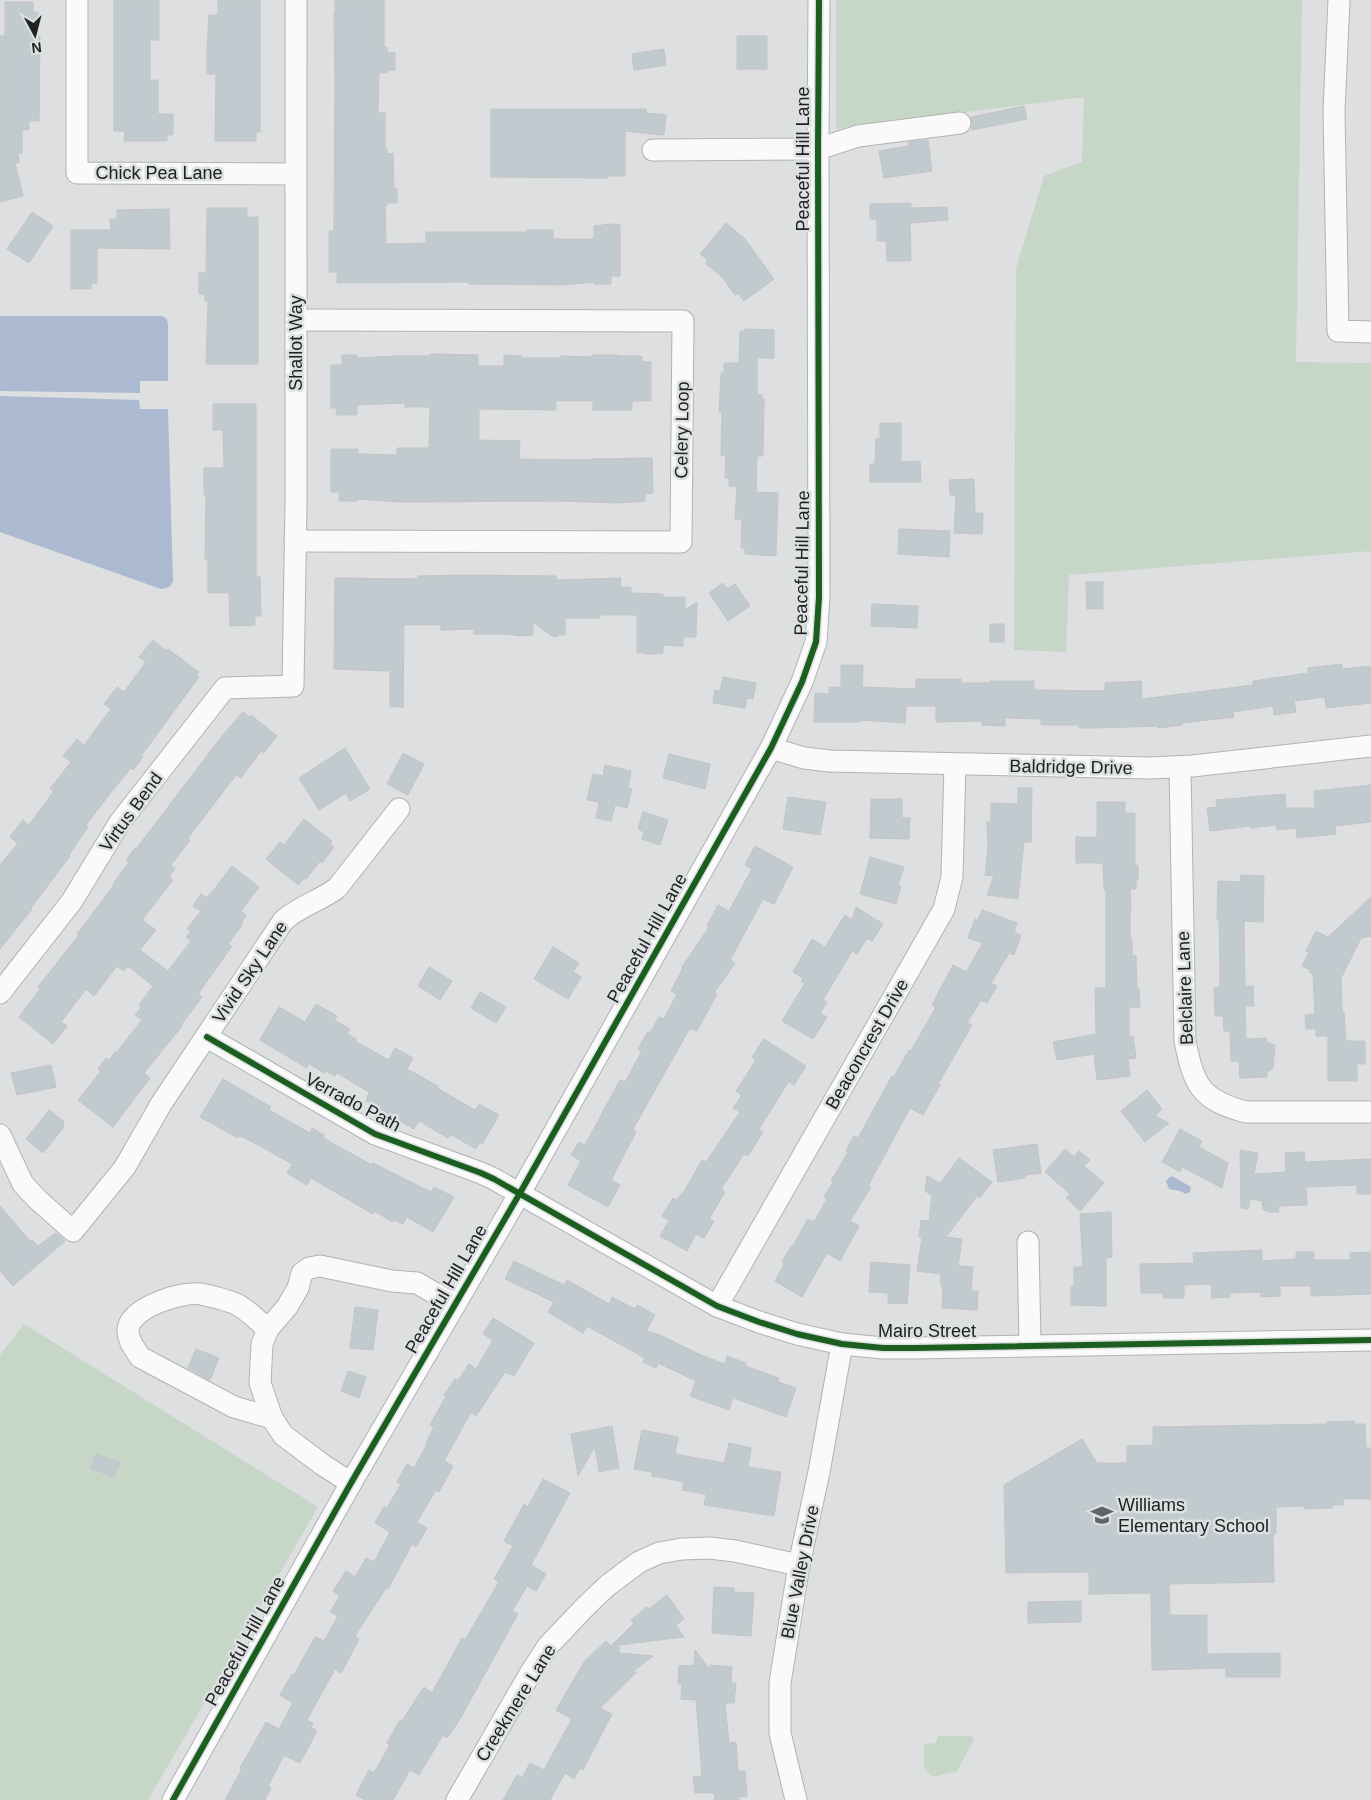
<svg xmlns="http://www.w3.org/2000/svg" width="1371" height="1800" viewBox="0 0 1371 1800" font-family="Arial,sans-serif">
<style>
.green{fill:#c6d6c7}
.water{fill:#abb9d1}
.building{fill:#c1cace;stroke:#c3c4c4}
.lines{fill:none;stroke-linecap:round;stroke-linejoin:round}
.minor-casing{stroke:#b1b3b3;stroke-width:23}
.minor{stroke:#fafafa;stroke-width:21}
.cycleway-casing{stroke:#dce0e1;stroke-width:9}
.cycleway{stroke:#1b5e20;stroke-width:6}
.labels{text-anchor:middle;stroke-width:5;stroke-linejoin:round;paint-order:stroke}
.street-label{font-size:18px;fill:#202222;stroke:#dce0e1}
.poi-label{font-size:18px;fill:#202222;stroke:#dce0e1;text-anchor:start}
</style>
<rect width="100%" height="100%" fill="#dddfe0"/>
<g class="green">
<path d="M836,0H1302L1296,362L1371,363V551L1069,575L1066,652L1014,650L1016,269L1044,176L1082,162L1084,97L836,129Z"/>
<path d="M24,1324L318,1507L148,1800H0V1355Z"/>
<path d="M938,1736H972L974,1739L957,1771L933,1777L924,1768V1744L936,1743Z"/>
</g>
<g class="water">
<path d="M0,316H162L167,319L168,326V381H140V393L0,391Z"/>
<path d="M0,396L139,400L140,409H168L173,581C171,587 167,588 161,589L0,532Z"/>
<path d="M1172,1176L1191,1187L1190,1192L1186,1194L1180,1191L1169,1189L1166,1181L1170,1177Z"/>
</g>
<g class="building">
<path d="M114,0H159V40H150V80H158V114H173V135H167V141H124L125,131H114Z"/>
<path d="M218,0H260V132H256V141H215L216,74H207V48L209,15H218Z"/>
<path d="M335,0H384V47H387V53H395V70H387V73H379L378,113H385V148H387V154L393,153L394,189H397V203H387V206H385L386,244L426,243V232H527V230H553V239H594V226L612,224L620,225V276H611V284H594V282L561,285L469,284V282L337,283V272H329V231H334L335,80L334,13H335Z"/>
<path d="M5,2H33V12H38V36H40L39,121H29V129L22,130V153H18L19,163H15L23,196L0,202V36H5Z"/>
<rect x="737" y="36" width="30" height="33"/>
<path d="M664,49L666,65L634,70L632,54Z"/>
<path d="M1024,106L1027,119L972,130V122L971,117Z"/>
<path d="M491,109H646V113L666,115L664,135L625,131V176H607V178L491,177Z"/>
<path d="M928,140L932,171L884,178L879,151L909,146L908,142Z"/>
<path d="M911,203V208L947,207L948,220L910,223L911,261H887L886,241H877V219H870V204Z"/>
<path d="M207,208H247V217H258V364H206L208,301H205V294H199V273H206Z"/>
<path d="M169,209L170,249L97,248V283H91V289H71V230H111L110,219H117V210Z"/>
<path d="M32,212L53,226L29,263L7,249Z"/>
<path d="M726,223L745,239L774,279L744,301L738,293L735,295L722,277L705,263L708,260L700,254Z"/>
<path d="M745,329L774,330V358H757V394L762,395V399H764L763,456H757L756,492L778,493L776,556L745,554V548H741L742,519H735L737,487L729,486V478H725L726,455H721L722,412H719L721,373H724V363H739L740,331H745Z"/>
<path d="M430,354L478,355V366H504V355L522,356V358H560V356L592,357V355H618V356H639L642,357V362H651V401H632V410H593V401H556V410L479,409V440L520,441L519,459L592,460V459L652,458L653,493L645,494V501L618,503L560,501L402,502L357,499V501H339V492H331V449H358V454L397,455V448H429L430,407H405V403L357,405V415H336L337,408H331V365H342V355H357V358L397,356H430Z"/>
<path d="M213,404H256V577H260L261,616H255V625L230,626L229,593H208V560H205L206,494L204,495V468H224L223,430H213Z"/>
<path d="M880,423H901V462L920,461L921,482H870V464H875L876,439H880Z"/>
<path d="M974,479L975,513H983L982,534L954,533L956,495H950L949,480Z"/>
<path d="M899,529L950,531L949,557L898,554Z"/>
<path d="M467,575L556,576V580L621,578L620,587H631V593L663,594V597H685V610L697,602L696,637H683V646L663,645V653L650,654L637,652V615H600L599,618H565V635H559L557,637L552,636L533,622V635L520,636L506,634H474V629L441,630V625H404L403,707H390V671L334,669L335,578L409,579L418,578V576Z"/>
<path d="M1086,582H1103V609H1087Z"/>
<path d="M723,583L727,589L735,584L750,606L728,621L709,593Z"/>
<path d="M872,604L918,606L917,628L871,626Z"/>
<rect x="990" y="624" width="14" height="18"/>
<path d="M153,640L166,651L168,649L199,672L196,675L199,677L141,756L143,757L133,770L131,768L112,791L86,825L88,827L69,855L70,856L31,908L32,909L0,949V865L18,843L10,837L23,820L29,825L54,791L50,789L71,762L63,756L77,739L84,745L111,709L104,704L117,687L124,692L146,662L139,657Z"/>
<path d="M1342,664V669L1369,666L1371,669V703L1326,708L1325,697L1294,701L1296,712L1274,715L1273,706L1233,712L1234,717L1182,723V725L1158,728V726L1096,728H1079V725H1041V719L1005,718V726L982,725V721L936,722V706H906L905,723L860,720V722H814L815,693L829,694V687H841V665H863L862,687L916,689V679H961V683H990V681H1034V690L1105,691V683L1141,681L1142,699L1253,685V681L1308,673V668Z"/>
<path d="M723,677L756,683L753,699L747,698L745,708L713,703L715,690L720,691Z"/>
<path d="M243,712L249,717L251,715L277,736L264,753L261,751L241,778L236,775L188,838L190,840L171,865L175,869L169,877L173,880L142,920L156,930L140,950L168,971L191,941L186,937L191,932L187,929L201,911L193,906L201,894L206,898L213,891L232,866L259,887L241,911L246,915L241,924L242,925L228,944L232,946L198,994L202,997L181,1025L182,1026L144,1073L150,1078L113,1127L78,1100L101,1071L98,1069L106,1058L109,1060L115,1052L116,1053L142,1020L135,1015L142,1007L139,1005L153,986L128,966L124,971L117,966L94,996L86,989L61,1022L67,1026L53,1044L19,1017L40,989L38,987L79,935L77,934L114,885L113,884L129,862L126,860L135,848L136,849L222,736Z"/>
<path d="M345,748L370,789L350,801L346,793L319,810L299,778Z"/>
<path d="M403,753L424,764L408,795L387,784Z"/>
<path d="M669,754L710,764L705,789L663,778Z"/>
<path d="M605,765L631,771L628,788L632,789L627,808L615,805L611,821L596,818L599,802L587,800L593,774L603,776Z"/>
<path d="M1371,785V822L1335,826L1336,834L1297,838L1296,828L1277,830L1276,825L1251,828V826L1210,831L1207,808L1217,807L1216,800L1285,794L1286,808H1315L1314,791Z"/>
<path d="M1018,788H1032L1031,842H1024L1018,899L987,895L994,876L985,875L988,848L987,822H991V803L1018,804Z"/>
<path d="M788,797L826,802L820,835L783,829Z"/>
<path d="M871,799H902V818H910L909,839L870,838Z"/>
<path d="M1097,802H1125V813H1135V866L1138,865V880H1136V889H1130L1131,911H1130V940H1132V956H1136L1137,988H1139L1140,1007H1129V1037L1133,1036L1136,1058L1128,1059L1130,1076L1097,1080L1094,1054L1057,1060L1053,1042L1096,1034L1095,988H1106V890H1104L1103,863H1076V837H1097Z"/>
<path d="M643,812L668,820L660,845L642,839L644,832L638,829Z"/>
<path d="M304,819L332,841L330,844L334,847L322,863L320,861L306,879L304,878L298,885L266,859L280,842L284,845Z"/>
<path d="M755,846L793,867L774,904L763,899L730,960L735,963L714,993L717,994L697,1031L690,1028L633,1129L635,1131V1134L611,1180L620,1185L608,1207L568,1185L581,1161L571,1155L579,1142L585,1145L620,1080L625,1082L642,1051L638,1049L648,1031L650,1033L659,1017L664,1019L677,994L671,991L683,968L682,967L709,927L707,926L718,905L729,911L752,869L745,865Z"/>
<path d="M870,857L904,867L898,885L901,886L896,904L860,894Z"/>
<path d="M1240,875L1264,876L1263,922L1244,921L1245,986H1253L1254,1006H1245L1246,1039L1266,1038V1042L1275,1045L1273,1068L1267,1072V1077L1240,1078L1239,1061H1231L1230,1031H1224L1223,1016H1215L1214,988L1220,987V968L1219,920H1217L1218,881L1241,882Z"/>
<path d="M1371,897V936L1361,938L1341,978L1342,1012H1344L1346,1041H1365V1064H1357V1081H1328V1036H1316V1029H1306L1305,1015L1315,1014L1313,974L1309,972L1310,970L1302,966L1309,952L1306,951L1316,931L1328,937Z"/>
<path d="M856,907L883,924L872,941L867,938L857,954L852,951L823,1000L827,1002L820,1013L827,1017L813,1039L782,1021L805,983L801,981L803,978L793,972L812,939L825,947L845,915L852,920Z"/>
<path d="M982,910L1017,923L1014,932L1021,935L1014,955L1009,953L991,983L997,986L987,1003L981,1000L967,1023L972,1025L938,1084L940,1085L923,1115L910,1108L868,1186L871,1187L850,1221L859,1226L840,1261L827,1253L802,1297L775,1281L784,1264L782,1262L792,1245L793,1246L808,1219L814,1222L827,1199L824,1197L833,1182L831,1181L848,1152L846,1151L854,1136L858,1138L892,1076L894,1077L909,1050L911,1051L936,1007L932,1005L953,965L966,972L983,943L968,938L975,919L978,920Z"/>
<path d="M553,947L579,963L573,972L581,977L568,999L534,979Z"/>
<path d="M429,967L452,981L440,1000L418,986Z"/>
<path d="M480,992L506,1007L496,1023L471,1008Z"/>
<path d="M316,1004L337,1016L334,1020L350,1029L347,1034L356,1039L355,1041L389,1060L395,1048L413,1058L407,1069L438,1086L437,1088L475,1110L479,1104L499,1115L482,1144L480,1142L476,1149L450,1134L448,1138L419,1121L414,1129L366,1101L369,1092L337,1073L335,1076L326,1071L325,1073L309,1064L307,1068L260,1040L279,1007L305,1022Z"/>
<path d="M764,1039L806,1066L794,1085L789,1081L759,1129L763,1132L748,1156L744,1154L721,1189L725,1192L709,1219L714,1221L704,1238L696,1234L687,1251L660,1236L669,1221L662,1216L673,1198L676,1200L685,1190L702,1160L706,1162L740,1112L733,1108L742,1095L736,1091L756,1060L752,1057Z"/>
<path d="M51,1065L56,1087L17,1095L11,1073Z"/>
<path d="M223,1079L271,1107L269,1110L310,1133L312,1128L324,1135L323,1138L372,1165L373,1163L431,1192L434,1187L454,1197L433,1232L407,1217L403,1224L394,1220L393,1222L374,1211L373,1214L311,1178L307,1185L287,1173L292,1164L251,1141L240,1136L238,1138L200,1117Z"/>
<path d="M1147,1090L1162,1109L1155,1116L1169,1123L1145,1142L1121,1111Z"/>
<path d="M49,1110L63,1121L64,1127L43,1153L26,1139Z"/>
<path d="M1180,1129L1202,1141L1199,1147L1228,1163L1222,1188L1182,1167L1180,1172L1162,1162Z"/>
<path d="M1037,1144L1041,1173L1025,1175V1178L998,1182L993,1150Z"/>
<path d="M1065,1149L1074,1157L1079,1151L1090,1160L1084,1166L1104,1183L1080,1211L1066,1198L1070,1194L1045,1172Z"/>
<path d="M1240,1150L1258,1153L1254,1174L1286,1172L1285,1153L1304,1152L1305,1162L1371,1159V1194H1357V1185L1306,1187L1307,1205L1278,1206L1279,1212H1269L1263,1209L1262,1201L1250,1199L1248,1209L1241,1208Z"/>
<path d="M959,1158L992,1182L980,1198L977,1196L946,1237L962,1239L958,1266L973,1267L971,1291H978L977,1310L942,1308L943,1287L941,1286V1274L917,1271L922,1237H919L921,1220L929,1221L932,1195L925,1191L927,1176L940,1183Z"/>
<path d="M0,1206L30,1241L32,1240L38,1246L56,1233L65,1241L13,1286L0,1271Z"/>
<path d="M1111,1212L1112,1257L1106,1258V1306L1071,1305V1287H1074V1267H1083L1080,1214Z"/>
<path d="M1262,1250V1261L1296,1259V1252H1314V1260H1350V1253L1371,1252V1294L1311,1296V1286H1280V1296L1261,1297V1292L1230,1293V1297L1212,1298L1211,1284L1184,1285V1298H1163V1293H1141L1140,1264L1194,1263L1193,1253Z"/>
<path d="M514,1261L564,1285L567,1280L609,1304L612,1297L635,1309L637,1305L655,1315L646,1331L660,1335L701,1355L725,1364L727,1356L746,1363L745,1366L779,1378L778,1382L796,1388L786,1417L733,1398L729,1410L690,1396L696,1381L658,1363L656,1368L643,1362L645,1358L587,1326L583,1333L548,1312L554,1302L505,1279Z"/>
<path d="M871,1262L910,1265L907,1304L888,1303V1293L869,1292Z"/>
<path d="M355,1307L378,1310L373,1350L350,1348Z"/>
<path d="M493,1318L534,1343L514,1376L505,1372L476,1416L471,1412L444,1461L453,1466L439,1492L436,1490L417,1522L427,1528L416,1547L412,1544L388,1589L386,1588L355,1636L359,1639L341,1673L335,1669L307,1720L313,1723L311,1727L317,1731L300,1763L284,1755L268,1786L271,1788L265,1800H225L242,1769L240,1768L266,1722L279,1729L293,1703L280,1695L292,1674L294,1675L315,1637L324,1641L338,1616L330,1612L340,1596L333,1591L346,1571L355,1577L366,1558L374,1562L390,1532L375,1523L384,1507L387,1508L401,1484L397,1482L407,1464L414,1468L427,1444L426,1443L434,1427L430,1425L446,1396L444,1395L455,1379L458,1381L469,1364L476,1369L493,1340L483,1334Z"/>
<path d="M196,1349L219,1358L210,1380L188,1368Z"/>
<path d="M348,1371L366,1377L359,1398L341,1391Z"/>
<path d="M1354,1421V1424H1365L1366,1448H1371V1499H1343V1505H1332V1508L1305,1509V1506L1276,1507V1533L1273,1534L1274,1582L1169,1584L1170,1615H1207V1654L1280,1653V1677H1226V1668L1152,1670L1151,1593L1089,1594V1572L1006,1573L1004,1485L1082,1439L1097,1463H1127V1446L1153,1445V1427L1327,1424V1422Z"/>
<path d="M612,1426L619,1468L599,1472L595,1446L578,1476L571,1434Z"/>
<path d="M642,1430L678,1437L675,1454L724,1463L729,1443L751,1448L748,1467L781,1472L774,1516L704,1505L706,1494L682,1490L684,1482L652,1476V1472L634,1469Z"/>
<path d="M96,1454L120,1463L114,1477L91,1468Z"/>
<path d="M543,1479L570,1493L531,1565L546,1574L536,1591L527,1586L512,1611L518,1614L460,1719L447,1738L443,1735L419,1775L410,1770L393,1800H365L356,1795L369,1770L374,1773L390,1745L387,1743L400,1720L402,1721L424,1687L432,1693L462,1638L465,1640L499,1582L494,1579L513,1546L504,1541L524,1504L528,1507Z"/>
<path d="M714,1587L734,1588V1592L754,1593L751,1636L712,1633Z"/>
<path d="M667,1595L684,1619L676,1625L684,1637L619,1645V1653L653,1656L632,1672H637L600,1708L612,1714L583,1770L580,1768L574,1779L565,1773L550,1800H503L517,1775L522,1778L530,1763L544,1770L572,1719L556,1710L584,1662L606,1641L611,1646L634,1623L631,1620L647,1607L649,1609Z"/>
<path d="M1081,1601V1622L1028,1623V1602Z"/>
<path d="M695,1650L710,1670V1665L732,1667L731,1683H736L734,1703H725L729,1743L736,1742L738,1771H745L747,1796L739,1797V1800H715L714,1793H695L693,1777L702,1776L696,1700L681,1699L682,1684H678L679,1666L694,1665Z"/>
</g>
<g class="lines">
<g class="minor-casing">
<g id="minor">
<path d="M77,0V173L295,174"/>
<path d="M1339,0L1334,110L1338,331L1371,332"/>
<path d="M653,150L818,149L858,136L960,123"/>
<path d="M295,541L681,542L683,321L296,320"/>
<path d="M771,748L804,758L830,761L1150,768L1192,766L1371,746"/>
<path d="M1180,768L1185,1041C1194,1085 1200,1100 1246,1112H1371"/>
<path d="M0,993L72,901L120,822L225,688L293,686L296,504V0"/>
<path d="M207,1037L375,1134L481,1173L494,1179L717,1306L759,1322L797,1334L842,1344L883,1348H915L1371,1340"/>
<path d="M0,1135L23,1184L38,1200L73,1231L125,1167L161,1104L283,921C299,906 320,901 337,888L399,809"/>
<path d="M1028,1242L1030,1345"/>
<path d="M717,1306L944,909L952,877L955,765"/>
<path d="M268,1329C259,1322 249,1311 238,1305C230,1301 210,1296 201,1294C182,1291 131,1307 128,1329C127,1340 135,1349 140,1357L234,1407L272,1418"/>
<path d="M351,1483L323,1465L283,1435L272,1418L260,1383L262,1344L268,1329L287,1307L298,1288L302,1273L309,1268L320,1266L392,1281L417,1283L455,1305"/>
<path d="M173,1800L351,1483L520,1193L771,748L802,682L816,642L819,597L818,149L819,0"/>
<path d="M457,1800L531,1672L548,1646L586,1606L607,1586L639,1562L659,1553L682,1549L710,1548L735,1551L799,1565"/>
<path d="M796,1800L780,1733V1683L799,1565L819,1472L842,1344"/>
</g>
</g>
<use href="#minor" class="minor"/>
<g class="cycleway-casing">
<g id="cycleway">
<path d="M207,1037L375,1134L481,1173L494,1179L717,1306L759,1322L797,1334L842,1344L883,1348H915L1371,1340"/>
<path d="M173,1800L351,1483L520,1193L771,748L802,682L816,642L819,597L818,149L819,0"/>
</g>
</g>
<use href="#cycleway" class="cycleway"/>
</g>
<defs>
<g id="school-bare" transform="scale(1.725)"><path d="M0-5L7-2L0 1L-7-2ZM-4 1L0 2.5L4 1V4Q0 6-4 4Z" fill="#626464" stroke="#dce0e1" stroke-width="2.5" paint-order="stroke"/></g>
</defs>
<g fill-rule="evenodd">
<use href="#school-bare" x="1102" y="1515"/>
</g>
<g class="labels">
<g class="street-label">
<text transform="translate(803 159) rotate(-90)" y="6">Peaceful Hill Lane</text>
<text x="159" y="179">Chick Pea Lane</text>
<text transform="translate(296 343) rotate(-90)" y="6">Shallot Way</text>
<text transform="translate(682 430) rotate(-89)" y="6">Celery Loop</text>
<text transform="translate(802 563) rotate(-89)" y="6">Peaceful Hill Lane</text>
<text transform="translate(1071 767) rotate(1)" y="6">Baldridge Drive</text>
<text transform="translate(131 812) rotate(-54)" y="6">Virtus Bend</text>
<text transform="translate(647 938) rotate(-61)" y="6">Peaceful Hill Lane</text>
<text transform="translate(250 972) rotate(-56)" y="6">Vivid Sky Lane</text>
<text transform="translate(1185 988) rotate(-92)" y="6">Belclaire Lane</text>
<text transform="translate(867 1044) rotate(-60)" y="6">Beaconcrest Drive</text>
<text transform="translate(353 1102) rotate(28)" y="6">Verrado Path</text>
<text transform="translate(446 1289) rotate(-60)" y="6">Peaceful Hill Lane</text>
<text x="927" y="1337">Mairo Street</text>
<text transform="translate(800 1572) rotate(-79)" y="6">Blue Valley Drive</text>
<text transform="translate(245 1641) rotate(-61)" y="6">Peaceful Hill Lane</text>
<text transform="translate(516 1703) rotate(-58)" y="6">Creekmere Lane</text>
</g>
<g class="poi-label">
<text x="1118" y="1511">Williams<tspan x="1118" dy="21">Elementary School</tspan></text>
</g>
</g>
<g transform="translate(35 35) rotate(173)" stroke="#dce0e1" stroke-width="4" paint-order="stroke">
<path d="M0-4L9 19L0 12L-9 19Z" fill="#202222"/>
<text y="-8" font-size="14" font-weight="bold" text-anchor="middle" fill="#202222">N</text>
</g>
</svg>
